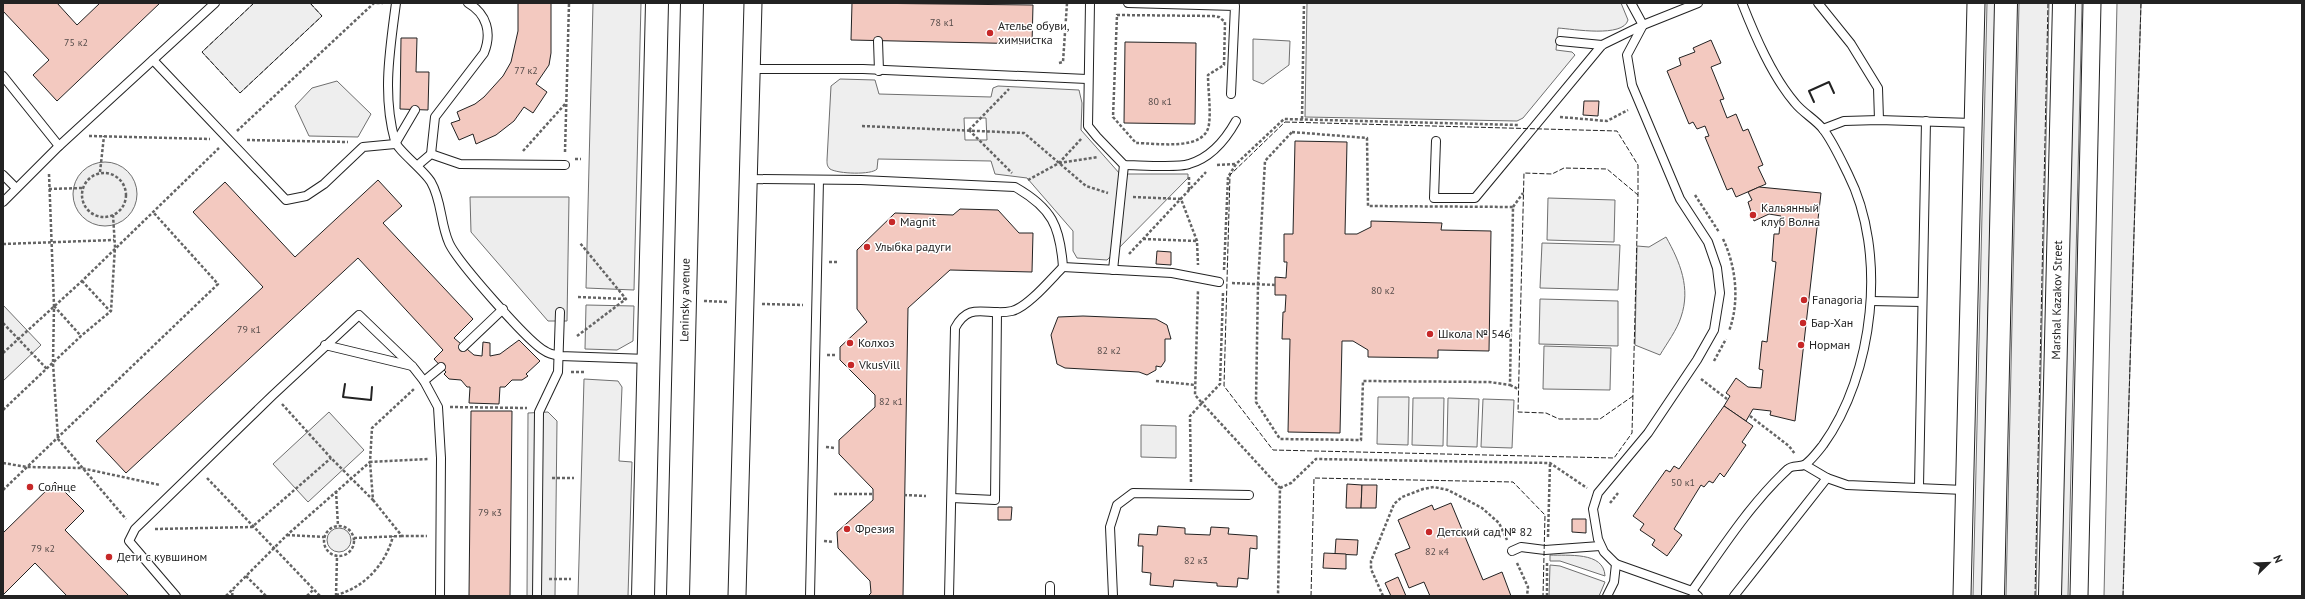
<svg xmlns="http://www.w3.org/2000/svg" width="2305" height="599" viewBox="0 0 2305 599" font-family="'PT Sans',sans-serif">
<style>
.green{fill:#eee;stroke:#6f6f6f;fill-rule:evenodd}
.parking{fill:#ededed;stroke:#6f6f6f}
.building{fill:#f3c9c0;stroke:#222}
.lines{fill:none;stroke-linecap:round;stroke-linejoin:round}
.lane-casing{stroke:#222;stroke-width:10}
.street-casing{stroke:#222;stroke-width:19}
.secondary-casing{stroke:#222;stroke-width:24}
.path{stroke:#646464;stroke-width:2.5;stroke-dasharray:3 2;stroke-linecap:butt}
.lane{stroke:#fff;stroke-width:8}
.street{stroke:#fff;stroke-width:17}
.secondary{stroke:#fff;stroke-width:22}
.fence{stroke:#222;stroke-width:1;stroke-dasharray:5 2;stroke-linecap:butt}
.wall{stroke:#222;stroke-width:2}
.poi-dot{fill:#c62828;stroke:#fff;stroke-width:1.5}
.labels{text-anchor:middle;stroke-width:3;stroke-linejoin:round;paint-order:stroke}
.number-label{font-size:10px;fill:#564c4a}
.poi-label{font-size:12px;fill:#222;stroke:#fff;text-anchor:start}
.street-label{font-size:12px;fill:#222;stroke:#fff}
</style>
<rect width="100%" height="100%" fill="#fff"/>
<g class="green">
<path d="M254,3H310L322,16L240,93L202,52Z"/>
<path d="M593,3H641L634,290L586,288Z"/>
<path d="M1307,3H1621L1628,20C1623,38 1573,29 1558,28L1556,50L1572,52L1575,55L1523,118L1517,121L1305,117Z"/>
<path d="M1987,3H1995L1982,596H1973Z"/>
<path d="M2019,3H2049L2036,596H2006Z"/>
<path d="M2074,3H2082L2068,596H2060Z"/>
<path d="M2117,3H2141L2123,596H2104Z"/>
<path d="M1253,39L1290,41L1289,65L1263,84L1253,80Z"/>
<path d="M840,79L875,80L879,94L991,97L993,88L998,86L1079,90L1082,103L1081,130L1120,174H1188V178L1107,260L1077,258L1073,251V231L1027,178L995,174L991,161L878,159L877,169C872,175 838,174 830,169C827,166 827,164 827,160L831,86ZM964,118H986L987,140H965Z"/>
<path d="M337,81L371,114L358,137L309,136L295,106L312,88Z"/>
<circle cx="105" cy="194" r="32"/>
<path d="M1548,198L1615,200L1614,242L1547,240Z"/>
<path d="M1666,237C1680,262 1691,288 1681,317C1677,330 1667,343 1660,355L1635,345L1637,246L1649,247Z"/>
<path d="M1542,243L1620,245L1618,290L1540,288Z"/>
<path d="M1540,299L1618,301V346L1539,344Z"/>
<path d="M3,305L41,345L3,381Z"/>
<path d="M586,305L634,306L633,341L617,350L585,349Z"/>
<path d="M1544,346L1611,348L1610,390L1543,389Z"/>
<path d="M584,379L618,381L622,387L619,461L632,462L628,596H578Z"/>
<path d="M1378,397H1409L1408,445L1377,444Z"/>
<path d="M1413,398H1444L1443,446L1412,445Z"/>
<path d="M1448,398L1479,399L1477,447L1447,446Z"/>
<path d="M1483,399L1514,400L1512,448L1481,447Z"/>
<path d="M329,412L364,450L308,502L273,464Z"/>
<path d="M1141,425L1176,426V458L1141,457Z"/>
<circle cx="339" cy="540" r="12"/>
<path d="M1550,555C1567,556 1604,551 1605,576L1560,561H1550Z"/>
<path d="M1550,565L1560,566L1605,582L1599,596H1549Z"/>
</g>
<g class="parking">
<path d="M470,197H569L567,321H548L471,232Z"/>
<path d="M548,412L557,421L555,596H527L528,413Z"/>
</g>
<g class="building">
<path d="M3,3H57L77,25L100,3H160L57,101L33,75L49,60L3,11Z"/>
<path d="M518,3H551V53L549,65L536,84L547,92L533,113L524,107L514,121L496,135L476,144L473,134L459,140L451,123L460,120L457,112L475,104L484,97L503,76L511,62L518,31Z"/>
<path d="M852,3L1033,5L1032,44L851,40Z"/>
<path d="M401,38H417L416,72H429L428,110L400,109Z"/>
<path d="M1711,40L1721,63L1711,67L1724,99L1720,100L1727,118L1736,114L1743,131L1748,129L1763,165L1758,167L1766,184L1736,197L1732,188L1727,190L1705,137L1709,136L1705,126L1697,129L1693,122L1689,124L1667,71L1681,65L1679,58L1695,52L1693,48Z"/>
<path d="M1125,42L1196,43L1195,124L1124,123Z"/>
<path d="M1584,101H1599L1598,116L1583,115Z"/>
<path d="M1295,141L1347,142L1345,234H1357L1371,227V221L1442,223L1441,230L1491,231L1489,351L1438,350V358L1368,357V350L1353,341H1342L1340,433L1288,432L1290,339H1282L1283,312H1285L1286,295H1275V277L1286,278L1287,262H1284V234H1293Z"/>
<path d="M378,180L402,206L383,223L473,319L454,338L474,355L482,356L483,342L490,343V356L500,354L519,340L540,361L526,374L528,376L522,380H512L505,387H500L499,404L469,403L470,387H467L461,380L449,379L444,374L446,372L434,359L443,350L358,258L126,473L96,441L263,287L193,212L225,182L295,257Z"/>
<path d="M1759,187L1821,193L1795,421L1770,415L1771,411L1753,409L1746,421L1724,406L1730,396L1726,393L1736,378L1748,387L1761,388L1763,370L1759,369L1762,341L1767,342L1776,262L1772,261L1774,234H1779L1781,216L1769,214L1754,221L1748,202L1752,200L1748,192Z"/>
<path d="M960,209L998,210L1019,233H1033L1032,272L950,270L908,308L903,596H868L871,593L870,581L838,548L837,532L873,500V489L839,454V440L875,407V395L840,360V347L867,322L857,309V250L895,213L953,215Z"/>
<path d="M1157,251L1171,252V265L1156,264Z"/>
<path d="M1083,316L1156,319L1167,325L1171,339H1165V361L1161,367L1156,366V370L1147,375L1139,372L1065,368L1057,364L1051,335L1058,317Z"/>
<path d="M1724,406L1753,426L1742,442L1746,445L1724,477L1720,473L1713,483L1709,481L1704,487L1701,485L1674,529L1682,535L1667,556L1652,545L1655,540L1640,530L1644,524L1633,516L1666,470L1670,472L1674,466L1679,469Z"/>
<path d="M471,411H512L510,596H469Z"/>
<path d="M55,482L84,511L65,530L129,596H67L35,563L3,595V533Z"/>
<path d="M1347,484L1362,485L1361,508H1346Z"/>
<path d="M1362,485H1377L1376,508H1361Z"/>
<path d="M1451,503L1483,580L1502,572L1511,596H1430L1424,582L1409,588L1395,554L1410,548L1398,520L1432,505L1434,510Z"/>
<path d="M998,507H1012L1011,520H998Z"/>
<path d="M1572,519H1586V533L1572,532Z"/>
<path d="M1158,526L1185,528V534L1210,535L1211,527L1229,528L1228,534L1257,536V549L1250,548L1248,579L1238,578L1237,587L1217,586V583L1174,580L1173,587L1150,585L1151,573L1142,572L1143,546H1138L1139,534L1157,535Z"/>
<path d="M1336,539L1358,540L1357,555L1335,554Z"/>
<path d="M1324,553L1346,554V569L1323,568Z"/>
<path d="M1398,577L1406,596H1391L1385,583Z"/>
</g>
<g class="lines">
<g class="lane-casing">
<g id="lane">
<path d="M396,3C390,49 382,95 395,141C397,150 424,170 431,182C442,201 440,223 449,243C457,261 528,342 545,351C549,354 555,355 560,356L648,359"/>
<path d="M1090,3L1088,126L1097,137L1124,165C1138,165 1179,168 1189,164C1210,158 1226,139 1236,121"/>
<path d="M1128,3L1235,6L1231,94"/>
<path d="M1818,3L1851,44L1878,88L1879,120"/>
<path d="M878,41L879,71"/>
<path d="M1560,41L1602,45"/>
<path d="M153,60L286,200L306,196L324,184L363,147L395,144L415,110"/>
<path d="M751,69H863L1087,79"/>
<path d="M3,76L59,146"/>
<path d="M1823,129L1844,121L1879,120L1972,123"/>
<path d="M1436,141L1434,198H1475L1602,45L1643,25L1698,3"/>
<path d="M431,154L435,117L484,53C492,33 487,14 468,3"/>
<path d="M418,165L431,154L460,164L565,165"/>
<path d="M3,175L16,188"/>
<path d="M748,179L861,180L1015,187C1052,208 1060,226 1063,267L1172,273L1219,282"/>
<path d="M3,202L59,146L215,3"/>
<path d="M1113,270L1124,165"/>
<path d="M1871,301L1922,302"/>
<path d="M325,345L412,366"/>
<path d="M463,347L503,309"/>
<path d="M424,381L441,367"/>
<path d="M1805,465L1827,478L1847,485L1964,490"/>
<path d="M1919,486L1926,121"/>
<path d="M952,498L995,500L997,312"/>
<path d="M1512,551L1521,547L1545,550L1600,546"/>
<path d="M1616,564L1692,591L1698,596"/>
<path d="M1050,586V596"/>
<path d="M1692,591C1721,550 1750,504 1788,469C1792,465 1799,467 1804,465C1810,462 1819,450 1823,445C1874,374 1888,253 1848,174C1841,160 1833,142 1823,129C1815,119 1803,113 1795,103C1772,76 1755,36 1742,3"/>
<path d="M176,596L129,541L135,529L273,395L359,315L413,367L424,381L438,407L441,458L440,596"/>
<path d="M537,596L539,412L558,372L560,312"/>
<path d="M810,596L819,180"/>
<path d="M949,596L955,328C970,300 987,317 1012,311C1028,307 1051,279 1063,267"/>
<path d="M1113,596L1110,527L1117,505L1133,493L1249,495"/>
<path d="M1607,596L1614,582L1616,564L1604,552L1598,539L1593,509L1598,493L1648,433L1697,360L1714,330L1720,293L1717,268L1708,242L1680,199L1632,85L1627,55L1643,25L1631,3"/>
<path d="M1734,596L1827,478"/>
</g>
</g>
<g class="street-casing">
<g id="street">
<path d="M737,596L753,3"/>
<path d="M1962,596L1976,3"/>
<path d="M2079,596L2092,3"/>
</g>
</g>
<g class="secondary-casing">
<g id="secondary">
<path d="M643,596L657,3"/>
<path d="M678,596L692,3"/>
<path d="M1993,596L2006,3"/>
<path d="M2050,596L2064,3"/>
</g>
</g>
<g class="path">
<path d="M1117,15L1213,16L1219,17L1225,22L1224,65L1208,75C1208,90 1211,110 1209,124C1206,152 1156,143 1136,143L1113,117Z"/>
<path d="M1059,63L1063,62L1067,3"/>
<path d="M1560,117L1607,121L1628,110"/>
<path d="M1302,119L1304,3"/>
<path d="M862,126L1024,133L1086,186L1108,193"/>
<path d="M969,130L1009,89"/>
<path d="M969,130L1012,173"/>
<path d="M237,131L374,3H383"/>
<path d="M1292,132L1367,138L1368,206L1513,207L1510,385L1489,382L1363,381L1361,440L1280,439L1256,402L1258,284L1265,161Z"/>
<path d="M89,136L210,139"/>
<path d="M247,140L348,142"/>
<path d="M523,151L566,103"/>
<path d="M565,152L569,3"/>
<path d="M575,159H581"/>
<path d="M1059,163L1098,157"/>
<path d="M1217,165L1236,164"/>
<path d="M100,172L104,136"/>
<circle cx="104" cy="195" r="22"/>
<path d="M49,174L54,306L53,363L58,439L126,519"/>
<path d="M1189,177V190"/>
<path d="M1028,180L1059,163L1082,138"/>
<path d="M49,189L82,188"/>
<path d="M1695,195L1719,232"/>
<path d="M1133,197L1181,199L1197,241L1198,265"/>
<path d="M1513,207L1523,193"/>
<path d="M1143,239L1197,241"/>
<path d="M1723,239C1736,266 1740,302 1729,331"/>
<path d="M3,244L114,240"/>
<path d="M1129,254L1206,172"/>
<path d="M829,262H839"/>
<path d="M1224,270L1228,177L1236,164L1284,119L1519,125"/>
<path d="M82,281L110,311"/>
<path d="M1232,283L1275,285"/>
<path d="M1223,293L1220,384L1202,403L1280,488L1278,596"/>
<path d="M578,297L626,299"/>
<path d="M704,301L729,302"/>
<path d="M762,304L803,305"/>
<path d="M54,306L81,336"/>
<path d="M3,323L47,369"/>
<path d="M577,336L626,299L580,243"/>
<path d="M3,353L82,281L219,148"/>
<path d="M827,355H837"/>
<path d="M1714,361L1726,339"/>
<path d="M571,372H584"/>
<path d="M1701,379L1727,399"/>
<path d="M1156,381L1195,385"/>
<path d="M1510,385L1518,389"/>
<path d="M282,404L331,458L373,500L370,462L428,459"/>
<path d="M450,407L527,408"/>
<path d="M3,410L81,336L111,311L115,247L113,215"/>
<path d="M1750,416L1789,446L1795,454"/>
<path d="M826,447L835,448"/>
<path d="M3,463L27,467L81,468L160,485"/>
<path d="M207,478L320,596"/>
<path d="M552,478H574"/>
<path d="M1191,482L1190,416L1202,403L1195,395L1198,290"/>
<path d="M1280,488L1291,483L1316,459L1550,463L1587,488"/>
<path d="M3,490L218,284L153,212"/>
<path d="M336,491L338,526"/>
<path d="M834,494H873"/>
<path d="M904,495L926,496"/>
<path d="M373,500L402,536H427"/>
<path d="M1610,503L1618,493"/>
<circle cx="339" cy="541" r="15"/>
<path d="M155,529L252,527L331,458"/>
<path d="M287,535L324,537"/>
<path d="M1548,537L1550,464"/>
<path d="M354,538L402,536"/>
<path d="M824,541L834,542"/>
<path d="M1517,563L1528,587L1527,596"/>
<path d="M246,576L266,596"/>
<path d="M549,579H571"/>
<path d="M336,595C364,588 386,564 393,536"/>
<path d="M226,596L287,535L370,462L372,428L414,389"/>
<path d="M232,596L233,590"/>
<path d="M307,596L314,589"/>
<path d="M336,596L337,556"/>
<path d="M1383,596L1371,569V561L1394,504L1402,497L1423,489L1434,487L1448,490L1482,508L1499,523L1507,540"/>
<path d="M1547,596V562"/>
</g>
<use href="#lane" class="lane"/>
<use href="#street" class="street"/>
<use href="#secondary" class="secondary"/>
<g class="fence">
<path d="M254,3L202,52L240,93L322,16L310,3"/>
<path d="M1285,122L1617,131L1638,165V195L1632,433L1614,458L1273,450L1224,386L1230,175Z"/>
<path d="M1633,396L1600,419H1559L1546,413L1518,412L1524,173L1552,174L1564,168L1607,169L1638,195"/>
<path d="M1311,596L1314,478L1513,482L1545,515L1543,596"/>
<path d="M2035,596L2048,3"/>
<path d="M2123,596L2141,3"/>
</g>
<g class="wall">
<path d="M1814,102L1809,91L1829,82L1834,93"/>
<path d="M345,384L343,397L371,400L372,387"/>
</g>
</g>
<g class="poi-dot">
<circle cx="990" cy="33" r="4"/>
<circle cx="1753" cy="215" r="4"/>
<circle cx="892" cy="222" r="4"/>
<circle cx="867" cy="247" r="4"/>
<circle cx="1804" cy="300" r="4"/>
<circle cx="1803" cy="323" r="4"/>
<circle cx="1430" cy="334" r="4"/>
<circle cx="850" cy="343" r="4"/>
<circle cx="1801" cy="345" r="4"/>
<circle cx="851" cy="365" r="4"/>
<circle cx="30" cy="487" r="4"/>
<circle cx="847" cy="529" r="4"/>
<circle cx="1429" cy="532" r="4"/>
<circle cx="109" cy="557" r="4"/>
</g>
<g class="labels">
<g class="number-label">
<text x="942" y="26">78 к1</text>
<text x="76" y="46">75 к2</text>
<text x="526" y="74">77 к2</text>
<text x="1160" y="105">80 к1</text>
<text x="1383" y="294">80 к2</text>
<text x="249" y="333">79 к1</text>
<text x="1109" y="354">82 к2</text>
<text x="891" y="405">82 к1</text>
<text x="1683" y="486">50 к1</text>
<text x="490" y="516">79 к3</text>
<text x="43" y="552">79 к2</text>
<text x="1437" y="555">82 к4</text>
<text x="1196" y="564">82 к3</text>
</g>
<g class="poi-label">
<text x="998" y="30">Ателье обуви,<tspan x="998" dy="14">химчистка</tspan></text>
<text x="1761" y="212">Кальянный<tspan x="1761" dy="14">клуб Волна</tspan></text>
<text x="900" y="226">Magnit</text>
<text x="875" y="251">Улыбка радуги</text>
<text x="1812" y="304">Fanagoria</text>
<text x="1811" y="327">Бар-Хан</text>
<text x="1438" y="338">Школа № 546</text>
<text x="858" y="347">Колхоз</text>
<text x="1809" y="349">Норман</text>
<text x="859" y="369">VkusVill</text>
<text x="38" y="491">Солнце</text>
<text x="855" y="533">Фрезия</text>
<text x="1437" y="536">Детский сад № 82</text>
<text x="117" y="561">Дети с кувшином</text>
</g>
<g class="street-label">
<text transform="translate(685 300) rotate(-89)" y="4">Leninsky avenue</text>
<text transform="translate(2057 300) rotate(-89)" y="4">Marshal Kazakov Street</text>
</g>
</g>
<rect width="2305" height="599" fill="none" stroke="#222222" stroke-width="8"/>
<g transform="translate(2269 563) rotate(67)" stroke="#ffffff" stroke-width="3" paint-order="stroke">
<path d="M0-3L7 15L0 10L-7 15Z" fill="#222222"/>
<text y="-6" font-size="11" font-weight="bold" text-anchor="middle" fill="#222222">N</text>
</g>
</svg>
